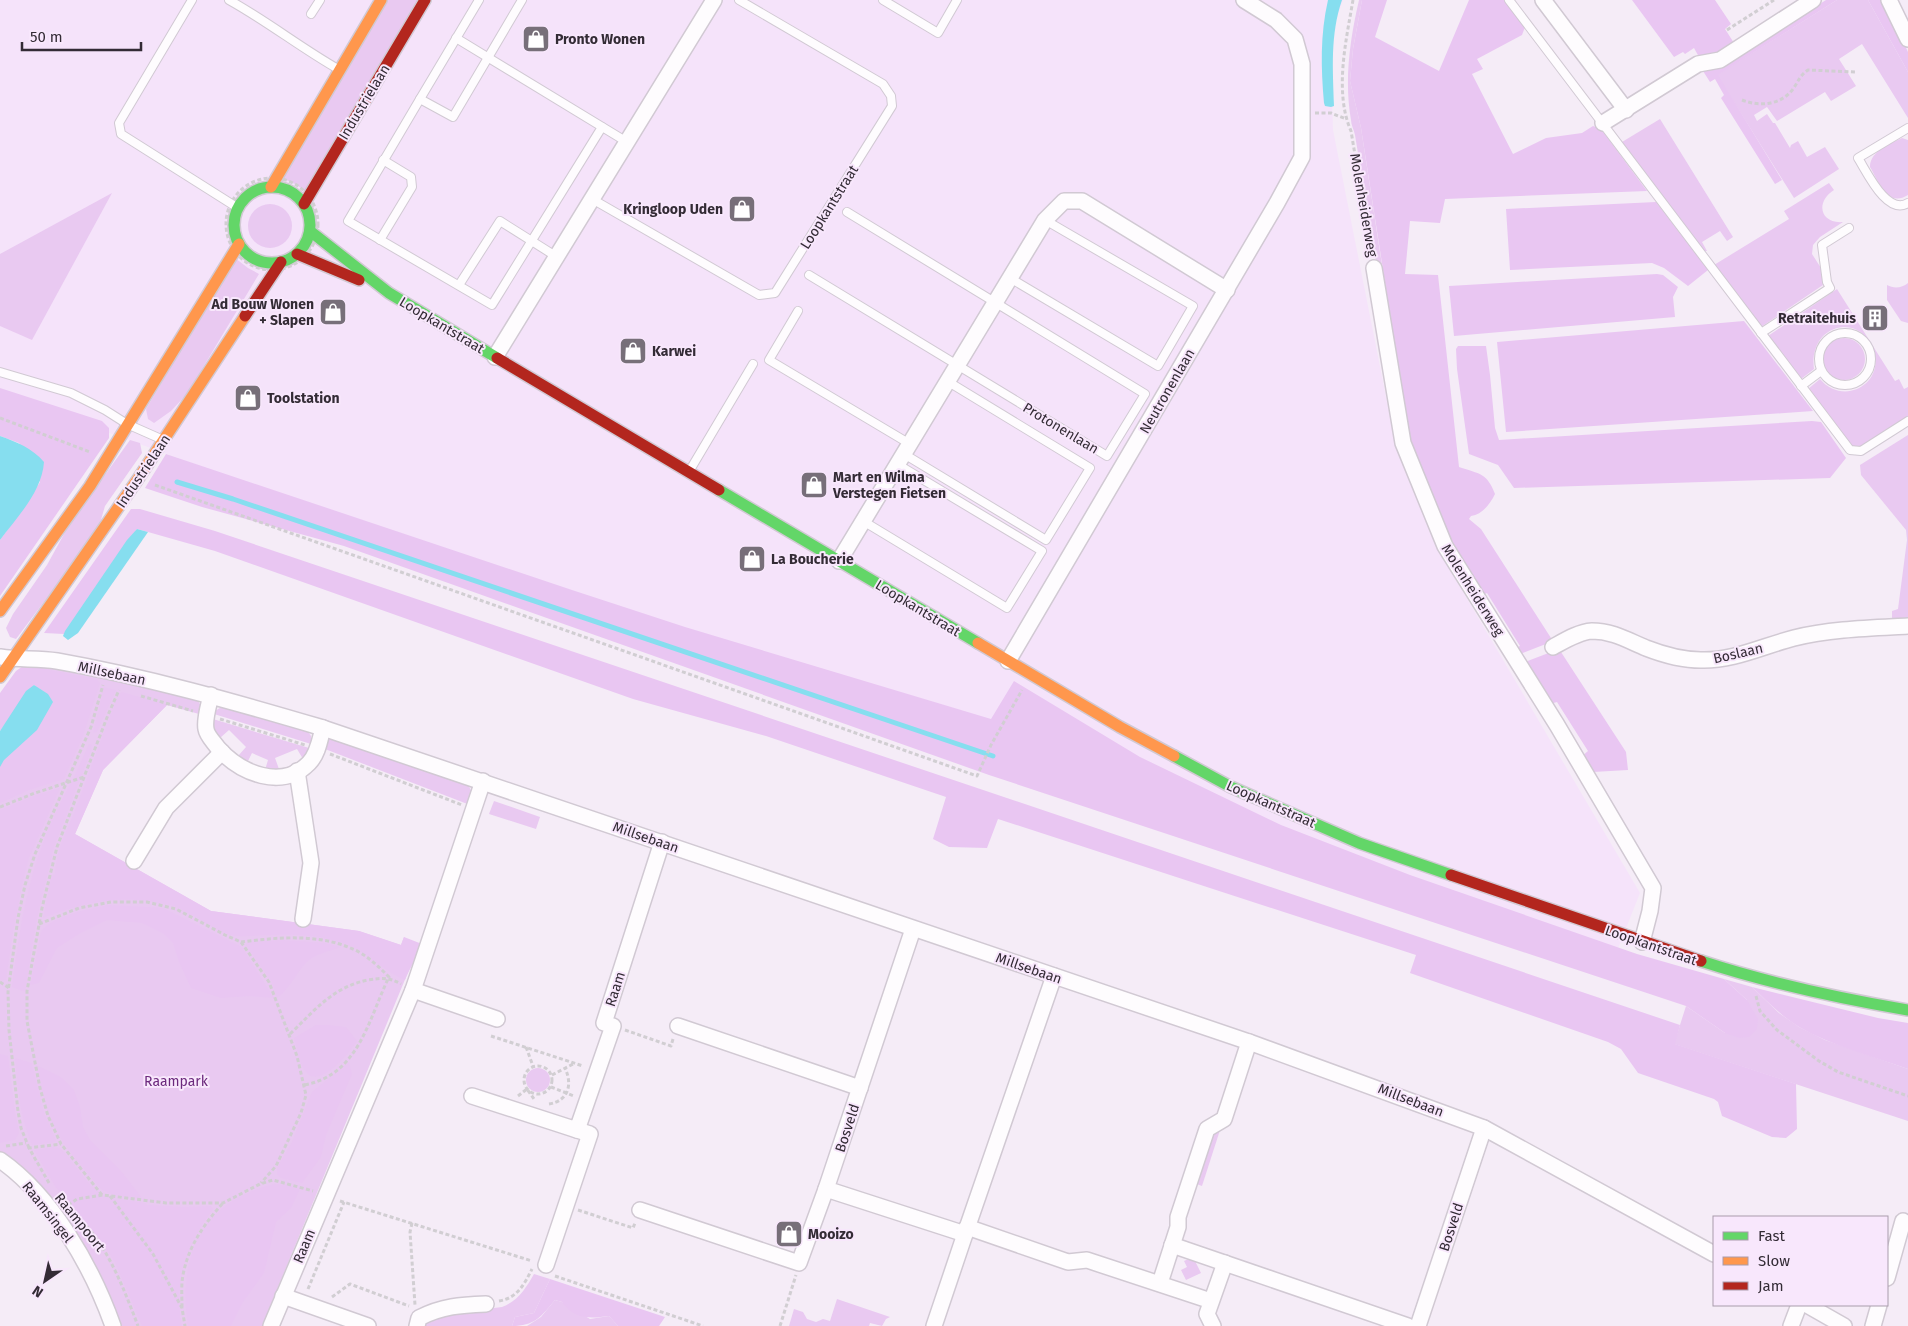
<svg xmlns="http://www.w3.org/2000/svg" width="1908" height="1326" viewBox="0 0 1908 1326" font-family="'Fira Sans',sans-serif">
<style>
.built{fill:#f5e3fa}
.green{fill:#e9c9f1}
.forest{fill:#e9c6f2}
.water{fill:#86deef}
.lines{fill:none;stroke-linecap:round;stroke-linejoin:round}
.stream{stroke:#86deef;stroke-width:5}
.lane-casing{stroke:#d1c9d3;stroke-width:10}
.street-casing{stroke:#d1c9d3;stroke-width:18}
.fast-casing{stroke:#d1c9d3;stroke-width:14}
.slow-casing{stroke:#d1c9d3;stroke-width:14}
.jam-casing{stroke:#d1c9d3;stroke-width:14}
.path{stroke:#d1ced2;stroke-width:3;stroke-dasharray:4 2.5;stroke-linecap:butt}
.lane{stroke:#fefcfe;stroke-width:8}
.street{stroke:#fefcfe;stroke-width:15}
.fast{stroke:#63d668;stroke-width:11}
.slow{stroke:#ff974d;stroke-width:11}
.jam{stroke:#b3261e;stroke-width:11}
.labels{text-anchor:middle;stroke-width:4;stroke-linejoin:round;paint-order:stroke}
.poi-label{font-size:14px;font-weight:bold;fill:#332b35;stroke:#f8e7fc;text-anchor:start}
.street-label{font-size:14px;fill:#332b35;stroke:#f8e7fc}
.park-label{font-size:14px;fill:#6c297d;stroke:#f8e7fc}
</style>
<rect width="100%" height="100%" fill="#f5ecf7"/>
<path class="built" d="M0,0H1343L1330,37L1333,130L1396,447L1436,546L1640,893L1615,956L567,600L0,393Z"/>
<g class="green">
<path d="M387,0H421L307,193L297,185L282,178Z"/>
<path d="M1359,0H1362L1353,49L1350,81L1361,128L1387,298H1384L1380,287L1355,135C1354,130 1351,125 1351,120C1344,80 1350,39 1359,0Z"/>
<path d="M1837,0H1868L1908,72V118L1862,44L1839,59L1856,86L1831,101L1825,92L1777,121L1767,107L1754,115L1757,121L1767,114L1773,123H1775L1790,148L1791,145L1798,141L1807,157L1825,147L1839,169L1794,198L1717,75Z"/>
<path d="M1660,119L1733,237L1727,241L1720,231L1702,242L1707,251H1703L1622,142Z"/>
<path d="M1902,138L1908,140V195C1887,208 1879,182 1870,167C1870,151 1890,144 1902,138Z"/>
<path d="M1829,183L1834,190C1815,202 1820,224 1843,222L1820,237L1813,245L1812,254L1821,268L1823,285L1761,327L1714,265L1789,219L1784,211Z"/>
<path d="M112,193L32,340L0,326V254Z"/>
<circle cx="270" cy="226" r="22"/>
<path d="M235,258L248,268L259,274L187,394L171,411L154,423L148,419L146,409Z"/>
<path d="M1908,283V323L1901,321L1887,300V285C1894,289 1902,288 1908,283Z"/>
<path d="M1837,289L1895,381L1899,379L1904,389L1908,387V417L1864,445L1853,448L1808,389L1820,379C1846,410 1894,378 1868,340C1862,331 1854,327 1843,327C1821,329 1811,349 1814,369L1801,379L1768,336Z"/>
<circle cx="1844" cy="359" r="21"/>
<path d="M1908,435V621H1892V611L1898,609L1907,540L1906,530L1861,475L1860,465Z"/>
<path d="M130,440L140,443L142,453L105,506L98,530L16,639L10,637L6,628L13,614L47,565L69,525Z"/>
<path d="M49,667L107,678L197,699L201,706L199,714L167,705L103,770L75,834L211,911L359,931L401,945L404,937L418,957L411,965L262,1326H119L25,1173L0,1152V735Z"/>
<path d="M223,706L307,730L311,736V744L214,714L215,711Z"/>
<path d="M213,719L309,748L303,759L297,749L275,758L279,769L265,770L268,760L252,753L247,763L238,756L246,747L229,730L220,738L214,732Z"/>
<path d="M331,738L467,783L472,792L470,805L325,749L327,742Z"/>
<path d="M494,801L540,817L536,829L489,814Z"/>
<path d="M1724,979L1752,987L1779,1013L1799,1027L1825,1040L1908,1069V1121L1674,1044L1686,1006L1725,1033L1747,1000Z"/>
<circle cx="538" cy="1080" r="12"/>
<path d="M1221,1127L1202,1186L1194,1183L1209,1133Z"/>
<path d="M1193,1257L1201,1273L1186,1280L1181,1270L1187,1267L1184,1261Z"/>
<path d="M534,1274L550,1279L534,1313L515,1317L512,1326H422L431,1316L502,1307C518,1301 526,1288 534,1274Z"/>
<path d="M837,1299L890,1317L886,1319L882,1326L870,1323L869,1326H789L794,1309L803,1312L807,1319L816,1322L823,1319L830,1321Z"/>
<path d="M555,1300L562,1302L590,1319L609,1316L618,1326H527L541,1317Z"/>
</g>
<g class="forest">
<path d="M1362,0H1387L1375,37L1439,71L1469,0H1504L1525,27L1522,35L1477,59L1483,69L1472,74L1513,154L1546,138L1582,133L1593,126L1601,129L1647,191L1445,199L1440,223L1410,221L1405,274L1438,275L1459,467C1480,474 1487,473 1495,494C1490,504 1483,514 1471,516L1469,519L1481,529L1551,638V642L1520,654L1516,648L1520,646L1487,593L1483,595L1468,578L1419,473L1409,437L1361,128L1350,81L1353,49Z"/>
<path d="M1632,0H1715L1731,24L1725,29L1734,43L1717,53L1699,57L1694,48L1685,54L1683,52L1674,57Z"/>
<path d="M1826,0H1837L1718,75L1782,180L1775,184L1721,98L1724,95L1715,79L1710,82L1703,71L1722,67Z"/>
<path d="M1868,0H1883L1908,52V72Z"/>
<path d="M1656,202L1708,270L1688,286L1664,268L1652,263L1510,270L1506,209Z"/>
<path d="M1657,274L1663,275L1678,287L1673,297L1675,317L1454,336L1449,286Z"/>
<path d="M1744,321L1813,411L1506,432L1497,342Z"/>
<path d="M1458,346H1486L1490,375L1495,428L1499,440L1812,421L1821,422L1846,458L1830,478L1514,488L1498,465L1469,454L1457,369L1456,349Z"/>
<path d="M0,388L102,421L109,428V438L0,596V540L27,503L40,482L19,443L0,436Z"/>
<path d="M166,454L572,590L685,627L991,719L1014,681L1140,757L1281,825L1410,875L1637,954L1724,979L1747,1000L1758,1019L1757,1029L1749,1037L1739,1038L1725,1033L1686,1006L989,775L344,546L202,507L145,488Z"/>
<path d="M131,509H140L215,531L1680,1025L1675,1044L1796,1084L1797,1129L1786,1138L1772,1137L1722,1116L1718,1102L1714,1099L1638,1073L1621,1049L1608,1042L1410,973L1416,955L998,819L987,848L949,847L933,839L946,797L766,736L633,699L215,551L148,532L137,529L64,634L44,633Z"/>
<path d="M1559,649L1626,752L1628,770L1593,772L1580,758L1588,751L1557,702L1550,704L1525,662Z"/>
<path d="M26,664L49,667V670L96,679L100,683L83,736L64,779L29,790L0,803V767L48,694L34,685L0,731V693L16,671Z"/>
<path d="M104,687L116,690L97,732L93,733Z"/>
<path d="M122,692L167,705L103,770L75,834L211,911L359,931L401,945L404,937L422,944C418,957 410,967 405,980C379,969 366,948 336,941C315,935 294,934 272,935C258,935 244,938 231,935C214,930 193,914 176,907C170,904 161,904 154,902C115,895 80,904 43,918L51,877L55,874C57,845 67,832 77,805C91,769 103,732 118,696Z"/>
<path d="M89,744L92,745L91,751L54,847L37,918L25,992L12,987C19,933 27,880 48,830C60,801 77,773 89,744Z"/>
<path d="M60,788L29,858L22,886L13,932L6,980H1L0,979V810L36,795Z"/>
<path d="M108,905L163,908L242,947L274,998L248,996L221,998L191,988L179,962L173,943L164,934L142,923L107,920L79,934L57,948L39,983L30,985L41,932C50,916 90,909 108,905Z"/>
<path d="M282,940L325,943L341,947C330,951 316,954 308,961C296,972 291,988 277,998L271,981L246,945L248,942Z"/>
<path d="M1752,987L1878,1018L1908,1023V1069C1872,1056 1832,1046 1799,1027C1781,1016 1767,1001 1752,987Z"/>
<path d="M316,1025H328L346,1027L357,1041C350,1052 320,1090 306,1072C299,1064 297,1048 294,1038Z"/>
<path d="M0,1054L8,1056L15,1112L19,1133L15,1140L0,1143Z"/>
<path d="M15,1058L32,1063L45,1115L56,1140L55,1142L32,1145C20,1117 17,1088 15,1058Z"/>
<path d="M349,1062L352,1074L326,1135L321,1157L302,1183L281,1178L277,1174V1168L292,1142L312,1092Z"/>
<path d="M36,1065L61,1077L74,1090L80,1107L83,1127L90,1140L121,1171L142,1198C128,1197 113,1197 101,1189C85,1169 65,1149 54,1126C45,1106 41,1085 36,1065Z"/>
<path d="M53,1147L59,1148L64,1152L91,1186L105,1197L145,1203L147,1205L185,1207L211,1206L213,1209C187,1244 173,1282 182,1326H142L115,1262L101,1241L55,1186L34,1150Z"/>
<path d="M275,1184L287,1185L300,1189L291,1208L276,1222L264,1273L243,1302L231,1326H188C177,1257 202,1200 275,1184Z"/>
<path d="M550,1279L665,1317L659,1326H618L609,1316C589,1319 574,1319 562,1302L555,1300C541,1317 534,1326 512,1326L515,1317L534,1313Z"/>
</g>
<g class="water">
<path d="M1328,0H1342C1330,35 1333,69 1334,106L1331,107L1325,106L1324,103C1321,68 1320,35 1328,0Z"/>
<path d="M0,436C17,442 32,448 44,462C42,492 17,517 0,540Z"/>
<path d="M137,529L148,532L78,633L68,640L63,636L65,631L127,540Z"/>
<path d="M34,685L48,694L53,702L37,730L4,760L0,767V731L26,691Z"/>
</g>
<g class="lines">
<path class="stream" d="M177,482L233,499L993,756"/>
<g class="lane-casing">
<g id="lane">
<path d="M192,0L119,123L121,134L238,208"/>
<path d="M229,0C267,21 301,48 338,69"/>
<path d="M479,0L420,99L453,117L522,0"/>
<path d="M883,0L938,33L957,0"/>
<path d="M1509,0L1850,450L1861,451L1908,421"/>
<path d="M311,14L320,0"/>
<path d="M456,38L627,142"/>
<path d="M420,99L348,221L492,305L602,127"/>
<path d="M1908,128L1858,158C1867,172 1887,216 1908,203"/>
<path d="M592,199L759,295L775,293L892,106L891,96L883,84L739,0"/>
<path d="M380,240L412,187L411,177L383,160"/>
<path d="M809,275L1107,456L1145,394L847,212"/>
<path d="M1010,278L1158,366L1193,306L1045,220"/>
<path d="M459,285L500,221L557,257"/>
<path d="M798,311L769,360L910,444"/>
<circle cx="1845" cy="359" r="26"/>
<path d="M1761,333L1830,288L1827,282L1822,245L1849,228"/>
<path d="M0,372L71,393L105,410L127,424L161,439"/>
<path d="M1801,386L1821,371"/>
<path d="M904,454L1046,540L1090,468L947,381"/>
<path d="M690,470L753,364"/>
<path d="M863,521L1007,608L1042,551L897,464"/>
</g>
</g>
<g class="street-casing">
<g id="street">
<path d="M1543,0L1626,110"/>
<path d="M1889,0L1908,39"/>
<path d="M1603,123L1698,64L1720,60L1813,0"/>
<path d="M1374,268L1403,443L1445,546L1557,725L1653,888L1650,911L1642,942"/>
<path d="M495,357L714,0"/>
<path d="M839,561L1045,220L1064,201H1082L1227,290"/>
<path d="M1553,647C1564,641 1578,632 1592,631C1612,631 1627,640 1646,648C1664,655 1681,660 1701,660C1733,661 1763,646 1794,638C1830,629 1871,628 1908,626"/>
<path d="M0,657C19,660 38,658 57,661C147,677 235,702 323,728L1249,1042L1484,1128L1714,1254"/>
<path d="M1008,661L1277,203L1302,157V64L1295,39L1276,20L1244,0"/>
<path d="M211,695C209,705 204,719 206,729C207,736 214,742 218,748C240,773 282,791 309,763C318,754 320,739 323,728"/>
<path d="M297,771L311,863L303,919"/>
<path d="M134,861L166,808L222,752"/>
<path d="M913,929L826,1189L965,1234L1054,976"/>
<path d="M413,990L497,1019"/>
<path d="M678,1026L860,1088"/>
<path d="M472,1096L577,1130L613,1026L604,1023L662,842"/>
<path d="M0,1160C52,1196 92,1267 113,1326"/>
<path d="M640,1210L799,1263L826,1189"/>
<path d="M967,1227L1068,1262L1087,1260L1211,1301"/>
<path d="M1172,1245L1408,1326"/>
<path d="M546,1265L590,1134L577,1130"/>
<path d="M1887,1278L1903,1221"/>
<path d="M1160,1283L1178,1227V1217L1207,1129L1224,1119L1249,1042"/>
<path d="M283,1296L368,1326"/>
<path d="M1807,1305L1844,1326"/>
<path d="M271,1326L413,990L483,781"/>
<path d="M417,1326L419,1318C442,1306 461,1305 486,1304"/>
<path d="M934,1326L965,1234"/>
<path d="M1213,1326L1207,1314L1225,1263"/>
<path d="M1418,1326L1484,1128"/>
<path d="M1791,1326L1799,1305"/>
<path d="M1873,1326L1879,1305"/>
</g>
</g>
<g class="fast-casing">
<g id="fast">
<circle cx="272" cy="225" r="38"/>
<path d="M310,231L389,293L497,358"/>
<path d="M719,490L978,643"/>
<path d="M1174,756L1231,787L1359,843L1451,875"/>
<path d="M1701,961C1768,983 1838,998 1908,1010"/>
</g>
</g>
<g class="slow-casing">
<g id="slow">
<path d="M271,187L381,0"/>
<path d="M0,611L90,486L239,244"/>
<path d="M978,643L1120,727L1174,756"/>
<path d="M0,677L138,479L245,316"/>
</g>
</g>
<g class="jam-casing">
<g id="jam">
<path d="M304,204L425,0"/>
<path d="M297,254L359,280"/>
<path d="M245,316L281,262"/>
<path d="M497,358L719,490"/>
<path d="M1451,875L1701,961"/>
</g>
</g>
<g class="path">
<path d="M1353,0C1346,41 1334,92 1351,131L1372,256"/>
<path d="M1727,30L1774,0"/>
<path d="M1742,100C1760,107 1781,105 1793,89C1798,82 1800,75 1808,70L1855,72"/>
<path d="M1315,113H1331L1346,119"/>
<circle cx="272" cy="224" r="46"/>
<path d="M0,418L90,452"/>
<path d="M155,485L977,776L991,745L1022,690"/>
<path d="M141,696L193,711"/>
<path d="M220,719L305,745"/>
<path d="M330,754L462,805"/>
<path d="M0,807L35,793L84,777"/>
<path d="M39,924L79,908L111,902H147L176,909L225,935L241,942L269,982L297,1056L306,1095L301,1113L276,1166L261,1183"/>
<path d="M241,942C281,937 323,933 359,952C371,959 380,968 389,977C368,1020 359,1075 304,1085"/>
<path d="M0,982L9,988"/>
<path d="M1756,996L1760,1011L1777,1030L1819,1061L1838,1072L1908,1096"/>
<path d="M625,1030L671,1046L673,1039"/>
<path d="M290,1034C315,1010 333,987 368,980C381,978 389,977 401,984"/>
<path d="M491,1036L583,1066"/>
<path d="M526,1047L533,1066"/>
<circle cx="538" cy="1080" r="14"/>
<path d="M552,1075L575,1063"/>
<path d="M551,1087L574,1096"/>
<path d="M518,1096L527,1089L534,1099"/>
<path d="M549,1104C568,1101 573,1085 565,1068"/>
<path d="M6,1146L26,1143"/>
<path d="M29,1148L21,1128L18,1111L9,1030L8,992L18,918L25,885L35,854L91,727L103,685"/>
<path d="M49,1183L29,1148L61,1144"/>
<path d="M102,1195L61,1144L48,1116L40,1088L27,1021V991L42,908L57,847L108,715L119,690"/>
<path d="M110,1196L153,1254L182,1308L185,1326"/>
<path d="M340,1201L532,1261"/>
<path d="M68,1205L77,1199L103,1195L166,1203H223L260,1184L273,1180L313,1191"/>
<path d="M69,1207C79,1218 90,1229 99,1242C116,1268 127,1297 138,1326"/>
<path d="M578,1210L633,1228L635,1223"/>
<path d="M412,1223L410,1232L415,1305"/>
<path d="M555,1276L703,1326"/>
<path d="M308,1289L344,1202"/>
<path d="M332,1297L350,1284L409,1306"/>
<path d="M499,1301C517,1298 524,1285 532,1269"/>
<path d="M182,1307C182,1297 181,1285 183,1275C188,1247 204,1224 223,1203"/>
<path d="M780,1326L796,1275"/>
</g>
<use href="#lane" class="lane"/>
<use href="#street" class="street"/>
<use href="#fast" class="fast"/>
<use href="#slow" class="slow"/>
<use href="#jam" class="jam"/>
</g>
<defs>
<g id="shop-square" transform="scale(1.4375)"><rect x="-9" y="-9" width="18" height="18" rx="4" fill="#776f79" stroke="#f8e7fc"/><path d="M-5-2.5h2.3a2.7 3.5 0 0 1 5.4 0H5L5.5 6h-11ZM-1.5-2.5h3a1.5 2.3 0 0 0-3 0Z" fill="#fff"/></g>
<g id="building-square" transform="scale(1.4375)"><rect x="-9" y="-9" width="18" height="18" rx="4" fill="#776f79" stroke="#f8e7fc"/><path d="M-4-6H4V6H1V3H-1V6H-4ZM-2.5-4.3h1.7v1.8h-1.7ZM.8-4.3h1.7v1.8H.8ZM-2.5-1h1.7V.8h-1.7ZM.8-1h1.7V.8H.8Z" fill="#fff"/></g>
</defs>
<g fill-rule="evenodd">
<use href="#shop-square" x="536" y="39"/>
<use href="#shop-square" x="742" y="209"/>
<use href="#shop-square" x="333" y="312"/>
<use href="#building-square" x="1875" y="318"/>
<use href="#shop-square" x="633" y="351"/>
<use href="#shop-square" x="248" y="398"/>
<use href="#shop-square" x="814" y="485"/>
<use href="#shop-square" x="752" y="559"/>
<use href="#shop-square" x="789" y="1234"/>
</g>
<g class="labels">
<g class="poi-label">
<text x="555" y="44">Pronto Wonen</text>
<text x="723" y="214" text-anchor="end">Kringloop Uden</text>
<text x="314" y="309" text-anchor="end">Ad Bouw Wonen<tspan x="314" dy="16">+ Slapen</tspan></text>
<text x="1856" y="323" text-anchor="end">Retraitehuis</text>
<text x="652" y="356">Karwei</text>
<text x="267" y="403">Toolstation</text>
<text x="833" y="482">Mart en Wilma<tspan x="833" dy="16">Verstegen Fietsen</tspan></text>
<text x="771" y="564">La Boucherie</text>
<text x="808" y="1239">Mooizo</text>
</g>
<g class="street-label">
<text transform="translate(364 102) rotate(-59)" y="5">Industrielaan</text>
<text transform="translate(1364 205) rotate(80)" y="5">Molenheiderweg</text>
<text transform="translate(829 207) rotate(-58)" y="5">Loopkantstraat</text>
<text transform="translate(442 325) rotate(31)" y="5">Loopkantstraat</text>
<text transform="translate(1167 391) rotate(-60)" y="5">Neutronenlaan</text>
<text transform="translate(1061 428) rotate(31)" y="5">Protonenlaan</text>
<text transform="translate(143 471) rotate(-56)" y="5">Industrielaan</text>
<text transform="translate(1473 590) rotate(58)" y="5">Molenheiderweg</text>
<text transform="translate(918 608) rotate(31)" y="5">Loopkantstraat</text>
<text transform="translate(1738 653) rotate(-13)" y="5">Boslaan</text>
<text transform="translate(112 673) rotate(12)" y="5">Millsebaan</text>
<text transform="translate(1271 804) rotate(24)" y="5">Loopkantstraat</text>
<text transform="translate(646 837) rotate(19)" y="5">Millsebaan</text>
<text transform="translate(1651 945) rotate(19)" y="5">Loopkantstraat</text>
<text transform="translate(1029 968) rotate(19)" y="5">Millsebaan</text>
<text transform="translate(615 989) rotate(-72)" y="5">Raam</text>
<text transform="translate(1411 1100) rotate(21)" y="5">Millsebaan</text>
<text transform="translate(847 1128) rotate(-72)" y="5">Bosveld</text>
<text transform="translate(48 1212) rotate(52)" y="5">Raamsingel</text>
<text transform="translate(80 1222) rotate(51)" y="5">Raampoort</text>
<text transform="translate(1451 1227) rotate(-72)" y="5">Bosveld</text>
<text transform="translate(304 1246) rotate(-67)" y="5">Raam</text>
</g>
<g class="park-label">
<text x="176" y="1086">Raampark</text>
</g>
</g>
<rect x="1713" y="1216" width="175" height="90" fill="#f8e7fc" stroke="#a99cac"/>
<rect x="1723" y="1232" width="25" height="8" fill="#63d668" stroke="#a99cac"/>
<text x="1758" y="1241" font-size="15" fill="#332b35">Fast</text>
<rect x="1723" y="1257" width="25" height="8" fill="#ff974d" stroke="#a99cac"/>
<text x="1758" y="1266" font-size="15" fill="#332b35">Slow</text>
<rect x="1723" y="1282" width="25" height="8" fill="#b3261e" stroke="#a99cac"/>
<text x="1758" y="1291" font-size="15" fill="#332b35">Jam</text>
<g transform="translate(45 1281) rotate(214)" stroke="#f8e7fc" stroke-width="4" paint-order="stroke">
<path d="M0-4L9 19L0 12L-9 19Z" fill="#332b35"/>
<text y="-8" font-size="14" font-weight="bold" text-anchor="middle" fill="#332b35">N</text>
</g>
<path d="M22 42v8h119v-8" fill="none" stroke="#332b35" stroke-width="2.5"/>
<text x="30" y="42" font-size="15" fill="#332b35" stroke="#f8e7fc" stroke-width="4" paint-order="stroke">50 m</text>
</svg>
